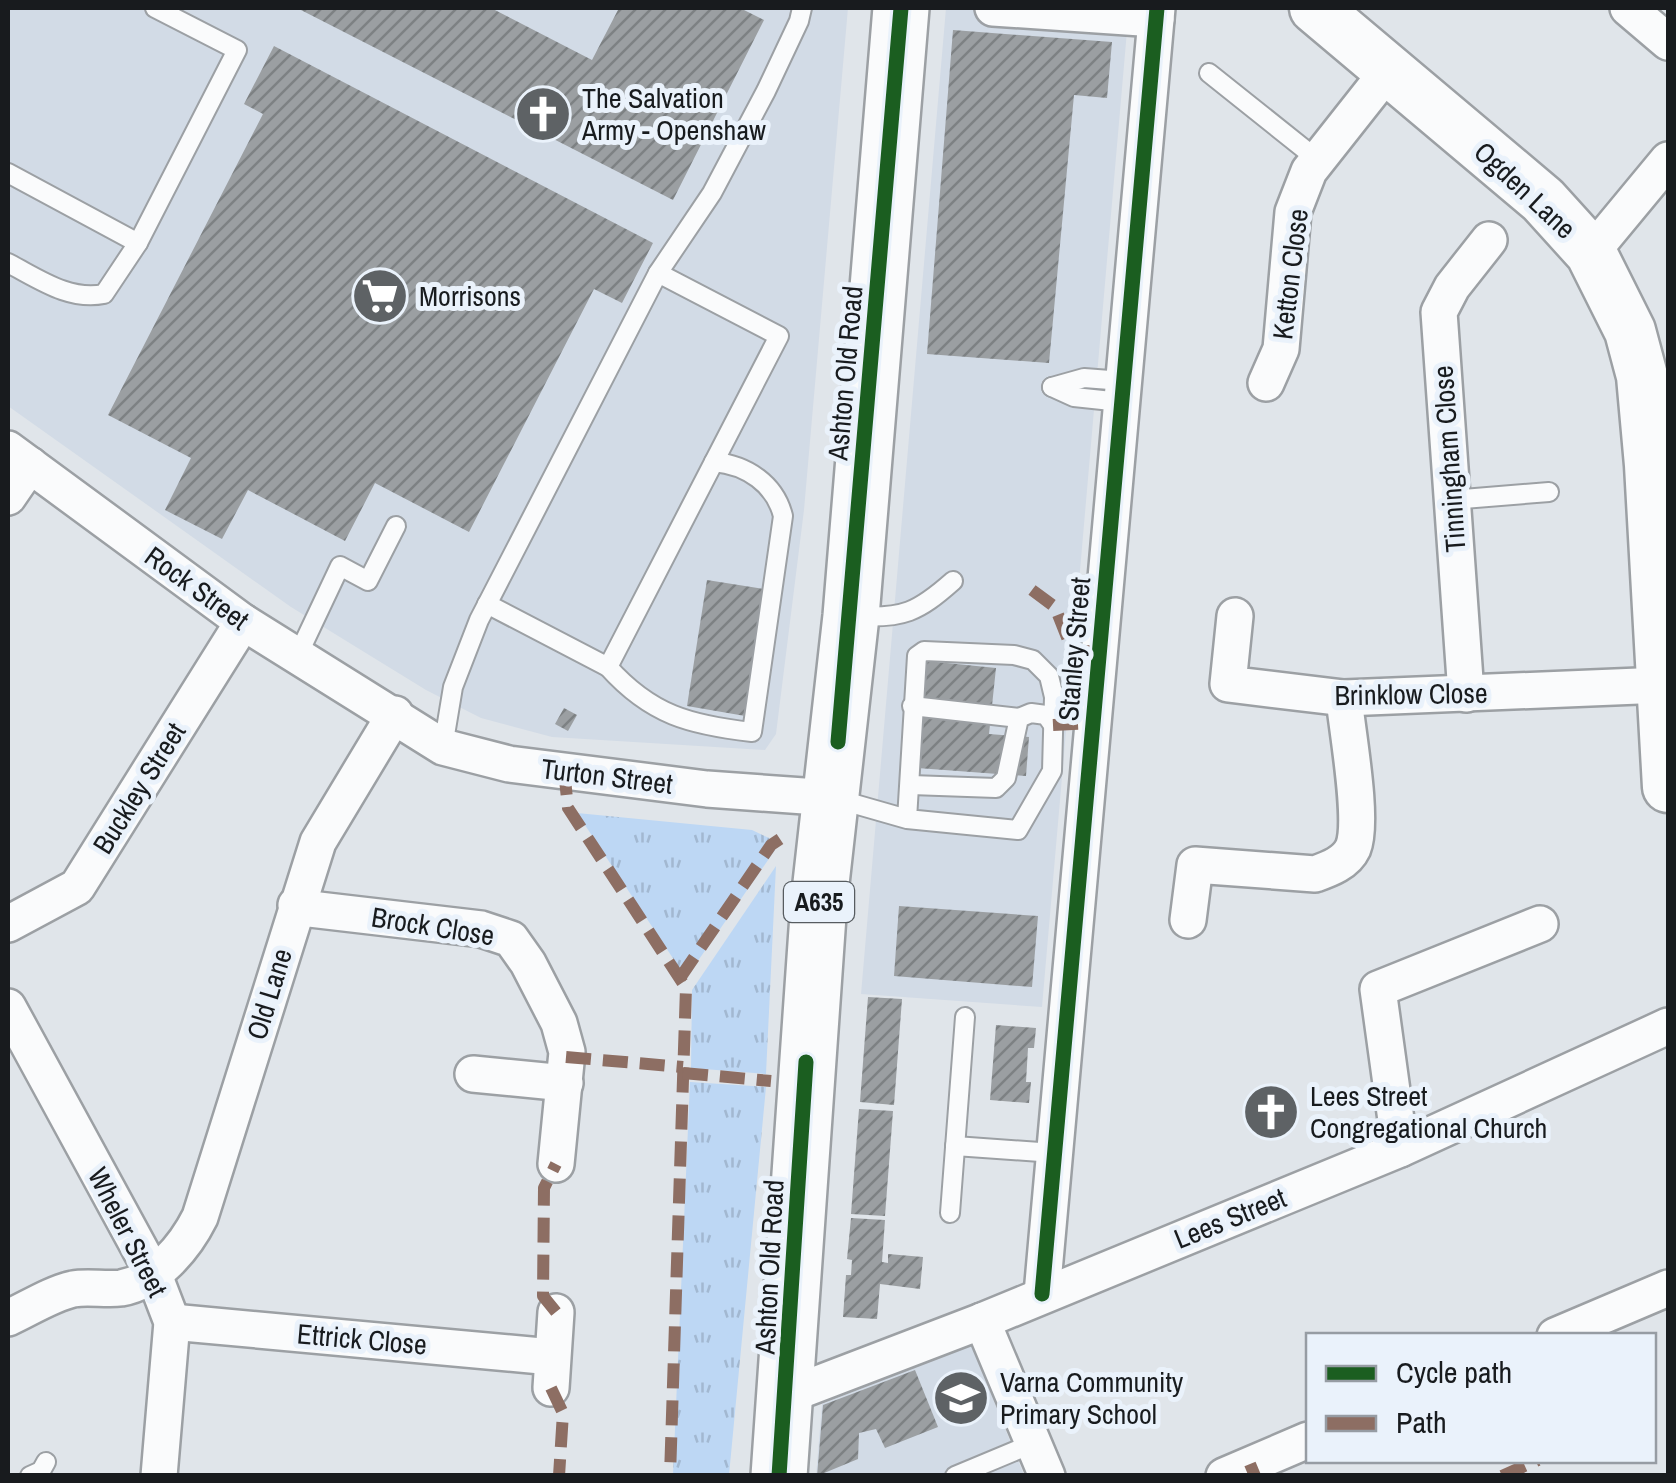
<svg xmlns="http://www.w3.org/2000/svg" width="1676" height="1483" viewBox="0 0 1676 1483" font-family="'Archivo Narrow',sans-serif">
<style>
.built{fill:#d2dbe6}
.grass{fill:url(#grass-tufts)}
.building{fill:url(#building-hatch)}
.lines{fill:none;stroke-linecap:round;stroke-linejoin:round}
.lane-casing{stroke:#9ca0a4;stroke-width:22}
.street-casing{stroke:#9ca0a4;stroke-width:40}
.secondary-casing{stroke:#9ca0a4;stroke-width:55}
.highway-casing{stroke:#9ca0a4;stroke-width:60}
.lane{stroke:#fafbfc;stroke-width:18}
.street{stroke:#fafbfc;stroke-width:35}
.secondary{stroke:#fafbfc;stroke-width:50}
.highway{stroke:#fafbfc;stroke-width:55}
.quiet{stroke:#8d6e63;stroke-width:12;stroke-dasharray:25 12;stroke-linecap:butt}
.cycleway-casing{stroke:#eaf2fb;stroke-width:21}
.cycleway{stroke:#1b5e20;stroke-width:15}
.labels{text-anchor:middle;stroke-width:10;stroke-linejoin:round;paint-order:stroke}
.shield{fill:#eaf2fb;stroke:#575c60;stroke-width:2.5}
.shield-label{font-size:25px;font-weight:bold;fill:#181b1e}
.poi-label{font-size:28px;fill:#181b1e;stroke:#eaf2fb;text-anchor:start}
.street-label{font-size:28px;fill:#181b1e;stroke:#eaf2fb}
</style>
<defs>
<pattern id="grass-tufts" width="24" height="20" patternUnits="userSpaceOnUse" patternTransform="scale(2.5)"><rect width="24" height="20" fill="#bdd7f4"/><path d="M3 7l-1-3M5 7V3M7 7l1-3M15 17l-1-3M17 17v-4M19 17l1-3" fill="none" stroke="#a2b8d1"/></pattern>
<pattern id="building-hatch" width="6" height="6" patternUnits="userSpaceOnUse" patternTransform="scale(2.5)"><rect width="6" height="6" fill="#9b9fa2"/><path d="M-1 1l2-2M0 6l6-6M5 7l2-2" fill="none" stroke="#7d8183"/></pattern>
</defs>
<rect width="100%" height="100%" fill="#e0e5ea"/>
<g class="built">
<path d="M8,8H848L804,510L776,734L765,750L552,737L481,718L426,690L291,607L8,406Z"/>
<path d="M946,8H1129L1042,1007L861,994Z"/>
<path d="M971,1345L1024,1475L816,1476L822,1404Z"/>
</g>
<g class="grass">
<path d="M577,813L752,830L769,838L775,850L686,978Z"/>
<path d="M776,866L766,1074L691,1068L692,990Z"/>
<path d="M690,1082L766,1087L729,1475H673Z"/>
</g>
<g class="building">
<path d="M297,8H491L592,60L619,8H740L764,20L673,200Z"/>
<path d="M953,30L1112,42L1107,98L1074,95L1049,363L927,354Z"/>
<path d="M274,46L653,243L622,303L594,289L469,532L375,483L345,541L248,490L222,539L165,510L191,458L108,415L263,114L244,104Z"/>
<path d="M707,580L770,590L751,717L687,706Z"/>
<path d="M927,661L996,668L989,734L1029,737L1026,776L904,767L922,707Z"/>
<path d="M564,708L577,715L568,731L555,724Z"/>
<path d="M899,906L1038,916L1032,987L894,976Z"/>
<path d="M868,997L902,999L894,1105L860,1102Z"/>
<path d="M996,1025L1036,1028L1034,1048H1028L1026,1082H1031L1029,1103L990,1100Z"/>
<path d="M859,1109L893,1111L885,1216L851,1214Z"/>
<path d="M851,1218L885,1220L882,1262L888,1263V1254L923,1257L920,1289L880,1284L877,1319L843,1317L846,1275H851L852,1260L847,1259Z"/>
<path d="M915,1370L938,1427L885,1448L876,1429L859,1433L858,1459L817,1476L823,1405Z"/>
</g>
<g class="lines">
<g class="lane-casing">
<g id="lane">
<path d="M1209,73L1318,160"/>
<path d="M8,173L138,243"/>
<path d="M8,263C39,279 69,301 104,294L138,243L237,50L155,8"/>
<path d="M1052,387L1084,378L1123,381"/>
<path d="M1052,387L1074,397L1121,402"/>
<path d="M1451,500L1549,492"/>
<path d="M487,604L608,667L779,336L658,273"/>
<path d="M856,616C903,619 918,612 953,581"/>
<path d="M297,657L340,566L368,581L396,526"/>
<path d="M608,667C651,715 690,725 752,732L783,516C775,484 747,465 714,462"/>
<path d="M912,706L1019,718"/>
<path d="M443,747L453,687L479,620L658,273L712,193L766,91L799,21L802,8"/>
<path d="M911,785L996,788L1006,778L1019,718L1031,713L1046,715L1053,725"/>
<path d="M837,799L907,819L1018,830L1052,771L1054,697L1049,676L1033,660L1014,655L924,651L917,656L907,819"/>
<path d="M955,1146L1054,1153"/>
<path d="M950,1213L965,1017"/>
<path d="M30,1476L41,1471L46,1462"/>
<path d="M955,1476L1034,1443"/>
</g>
</g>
<g class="street-casing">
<g id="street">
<path d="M993,8L1156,19"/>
<path d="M1628,8L1668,42"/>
<path d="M1591,253L1668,160"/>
<path d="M1266,383L1281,349L1293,212L1309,171L1388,71"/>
<path d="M8,449L243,622L443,747L509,764L707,789L832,798"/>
<path d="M8,497L30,465"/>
<path d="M1235,616L1228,684L1344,698L1663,685"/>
<path d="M1466,694L1439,312L1452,287L1489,240"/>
<path d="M296,905L310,909L481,929L511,939L528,963L559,1023L567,1052L556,1164"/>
<path d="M1188,920L1195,865L1315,874C1329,869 1346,863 1353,848C1364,821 1347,730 1344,698"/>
<path d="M8,924L77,887L243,622"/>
<path d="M8,1007L154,1275L172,1322L159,1476"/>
<path d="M473,1074L565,1083"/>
<path d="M1400,1149L1378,989L1540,924"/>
<path d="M1042,1294L1157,8"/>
<path d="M8,1318C28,1309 51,1294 73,1289C88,1286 105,1290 121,1288C156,1282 185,1247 200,1217L318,842L395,714"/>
<path d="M982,1321L1047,1476"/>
<path d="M172,1322L552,1357"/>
<path d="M1555,1336L1668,1288"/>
<path d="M551,1388L556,1312"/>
<path d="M786,1396L982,1321L1400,1149L1668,1026"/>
<path d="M1224,1476L1308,1440"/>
</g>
</g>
<g class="secondary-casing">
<path id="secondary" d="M1315,8L1543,200L1591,253L1630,331L1642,376L1650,465L1668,787"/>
</g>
<g class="highway-casing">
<path id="highway" d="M779,1476L819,901L851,616L901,8"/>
</g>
<use href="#lane" class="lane"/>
<use href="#street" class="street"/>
<use href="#secondary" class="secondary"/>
<use href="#highway" class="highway"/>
<g class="quiet">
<path d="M1032,590L1055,607L1072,650L1099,652"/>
<path d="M1053,725L1093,723"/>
<path d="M564,770L568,808L686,988L670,1476"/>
<path d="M680,978L771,845L780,839"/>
<path d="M566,1057L683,1067"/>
<path d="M683,1073L771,1081"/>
<path d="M556,1312L543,1296L544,1188L556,1164"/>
<path d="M551,1388L563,1413L559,1476"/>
<path d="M1250,1464L1255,1476"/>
<path d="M1502,1476L1538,1460"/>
</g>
<g class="cycleway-casing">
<g id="cycleway">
<path d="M838,742L901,8"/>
<path d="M1042,1294L1157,8"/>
<path d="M779,1476L806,1062"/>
</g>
</g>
<use href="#cycleway" class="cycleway"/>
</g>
<defs>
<g id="church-disc" transform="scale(2.875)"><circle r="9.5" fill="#5e6265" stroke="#eaf2fb"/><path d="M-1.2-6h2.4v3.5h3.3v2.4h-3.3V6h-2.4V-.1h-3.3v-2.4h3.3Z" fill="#fff"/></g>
<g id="supermarket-disc" transform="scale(2.875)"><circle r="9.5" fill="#5e6265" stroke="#eaf2fb"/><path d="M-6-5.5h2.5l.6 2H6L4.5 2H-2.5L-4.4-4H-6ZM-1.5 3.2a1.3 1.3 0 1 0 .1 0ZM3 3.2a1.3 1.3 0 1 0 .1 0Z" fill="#fff"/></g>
<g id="school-disc" transform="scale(2.875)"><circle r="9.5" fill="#5e6265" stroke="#eaf2fb"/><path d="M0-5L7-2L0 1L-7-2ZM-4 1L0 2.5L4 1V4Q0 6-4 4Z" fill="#fff"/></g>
</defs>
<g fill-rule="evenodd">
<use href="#church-disc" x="543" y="114"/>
<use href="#supermarket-disc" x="380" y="296"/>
<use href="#church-disc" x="1271" y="1112"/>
<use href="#school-disc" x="961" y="1398"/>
</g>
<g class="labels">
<rect class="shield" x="784" y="882" width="70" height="40" rx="8"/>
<g class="shield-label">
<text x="819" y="911">A635</text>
</g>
<g class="poi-label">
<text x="582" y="108">The Salvation<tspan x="582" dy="32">Army - Openshaw</tspan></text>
<text x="419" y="306">Morrisons</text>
<text x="1310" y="1106">Lees Street<tspan x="1310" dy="32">Congregational Church</tspan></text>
<text x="1000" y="1392">Varna Community<tspan x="1000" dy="32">Primary School</tspan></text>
</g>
<g class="street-label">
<text transform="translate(1525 190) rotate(43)" y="10">Ogden Lane</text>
<text transform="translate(1290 274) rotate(-83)" y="10">Ketton Close</text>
<text transform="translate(845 373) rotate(-85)" y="10">Ashton Old Road</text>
<text transform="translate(1449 459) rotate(-94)" y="10">Tinningham Close</text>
<text transform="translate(197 588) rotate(36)" y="10">Rock Street</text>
<text transform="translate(1074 649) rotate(-85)" y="10">Stanley Street</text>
<text transform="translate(1411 694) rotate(-1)" y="10">Brinklow Close</text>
<text transform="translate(607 776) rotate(7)" y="10">Turton Street</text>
<text transform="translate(139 788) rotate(-58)" y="10">Buckley Street</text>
<text transform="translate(433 926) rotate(9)" y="10">Brock Close</text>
<text transform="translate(269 994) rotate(-73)" y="10">Old Lane</text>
<text transform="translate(1230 1218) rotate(-22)" y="10">Lees Street</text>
<text transform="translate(128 1232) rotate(63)" y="10">Wheler Street</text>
<text transform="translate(769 1267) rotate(-87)" y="10">Ashton Old Road</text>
<text transform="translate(362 1339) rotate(5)" y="10">Ettrick Close</text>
</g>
</g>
<rect width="1676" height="1483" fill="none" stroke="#181b1e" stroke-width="20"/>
<rect x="1306" y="1333" width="350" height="130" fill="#eaf2fb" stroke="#969ca3" stroke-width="2.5"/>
<rect x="1326" y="1366" width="50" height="15" fill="#1b5e20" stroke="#969ca3" stroke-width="2.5"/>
<text x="1396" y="1383" font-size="30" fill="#181b1e">Cycle path</text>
<rect x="1326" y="1416" width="50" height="15" fill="#8d6e63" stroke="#969ca3" stroke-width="2.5"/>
<text x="1396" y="1433" font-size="30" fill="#181b1e">Path</text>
</svg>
